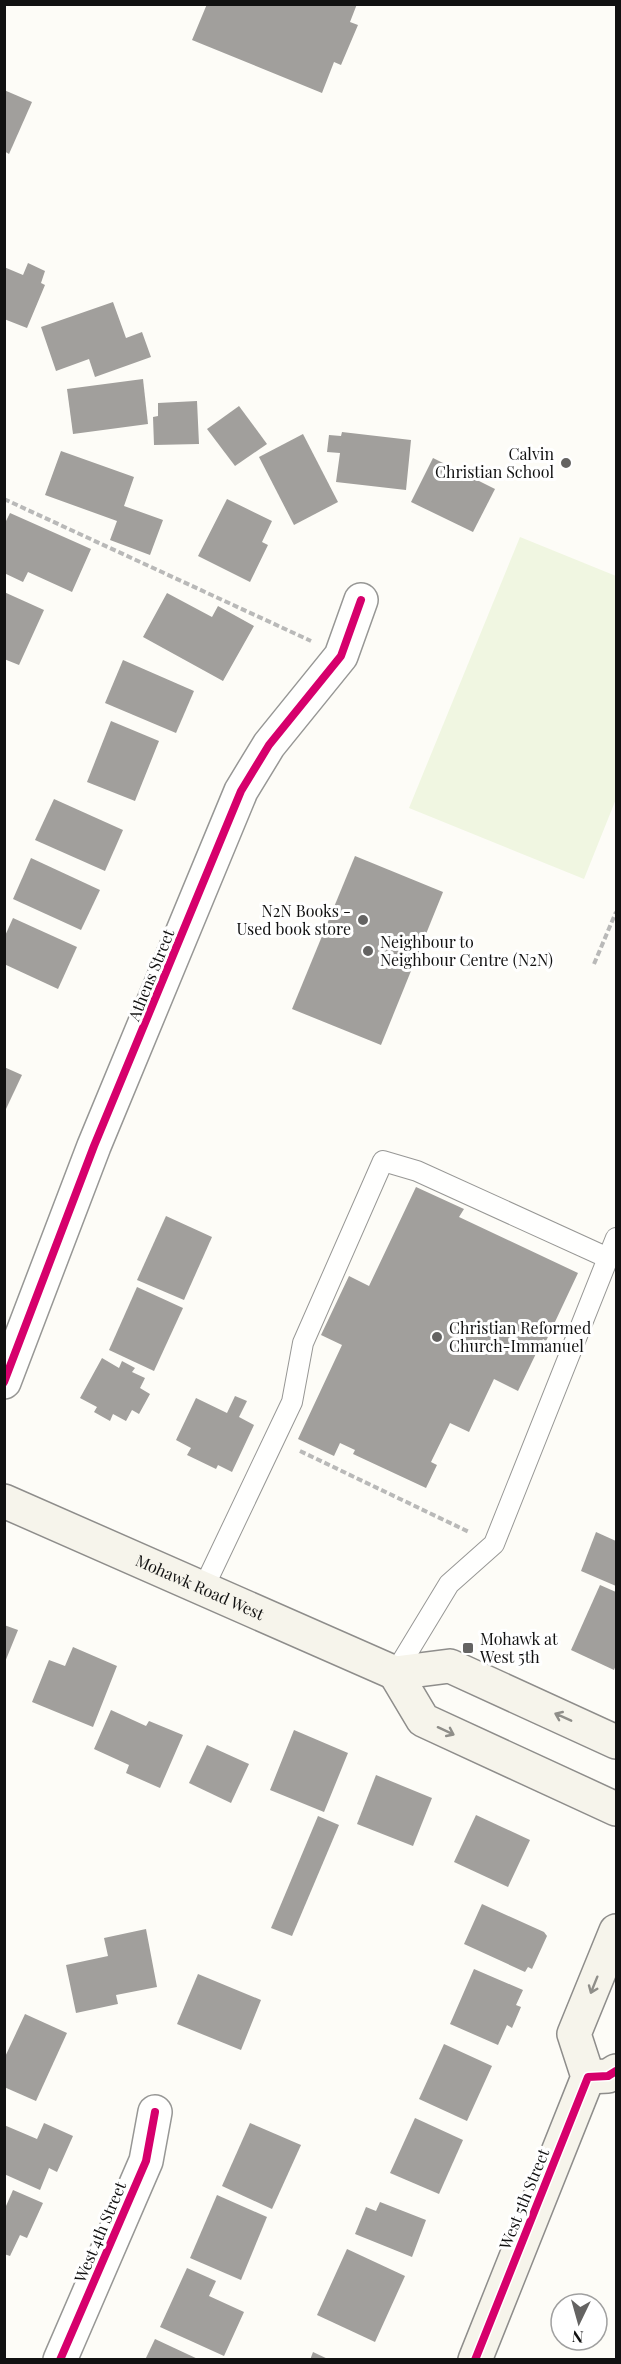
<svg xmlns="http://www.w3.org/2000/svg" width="621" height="2364" viewBox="0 0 621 2364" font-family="'Playfair Display',serif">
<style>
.pitch{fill:#f0f6e1}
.building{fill:#a19f9c}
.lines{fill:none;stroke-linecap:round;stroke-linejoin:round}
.lane-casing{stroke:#979795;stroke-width:22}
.street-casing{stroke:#979795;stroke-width:36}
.secondary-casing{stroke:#8e8d8b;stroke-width:36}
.path{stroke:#b9b9b8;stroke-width:4;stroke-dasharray:6 3;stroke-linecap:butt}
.lane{stroke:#fffffe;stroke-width:20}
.street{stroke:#fffffe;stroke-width:33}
.secondary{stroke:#f6f4eb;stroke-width:33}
.cycleway-casing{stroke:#fff;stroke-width:11}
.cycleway{stroke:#d6006c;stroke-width:8}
.oneway{stroke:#8f8e89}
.poi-dot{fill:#646362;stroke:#fff;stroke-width:2}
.labels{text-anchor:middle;stroke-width:6;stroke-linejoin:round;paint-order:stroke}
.poi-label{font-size:16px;fill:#111;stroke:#fff;text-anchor:start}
.street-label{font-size:16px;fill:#111;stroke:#fff}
</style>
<rect width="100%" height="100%" fill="#fdfcf7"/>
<path class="pitch" d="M520,537L616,576V799L584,879L409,808Z"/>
<g class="building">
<path d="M207,4H357L350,22L358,25L341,65L334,62L322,93L192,40Z"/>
<path d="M4,90L32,102L9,154L4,151Z"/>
<path d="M28,263L45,271L41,283L45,285L27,328L4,319V267L23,275Z"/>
<path d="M113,302L126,338L142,332L151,357L95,377L89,359L56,371L41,327Z"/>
<path d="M143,379L148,424L73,434L67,389Z"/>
<path d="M197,401L199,444L154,445L153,417L158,416V403Z"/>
<path d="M239,406L267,444L235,466L207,429Z"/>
<path d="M342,432L411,440L406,490L336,482L340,453L327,452L329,435L341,436Z"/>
<path d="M303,434L338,502L294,525L259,457Z"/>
<path d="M61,451L134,477L124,506L163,520L150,555L110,540L117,521L45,495Z"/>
<path d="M433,458L495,489L473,532L411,502Z"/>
<path d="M227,499L272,521L262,542L268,545L250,582L198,556Z"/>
<path d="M10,513L91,549L72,592L28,572L23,582L4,573V525Z"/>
<path d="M4,592L44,610L19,665L4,659Z"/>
<path d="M167,593L212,617L218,606L254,626L223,681L143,637Z"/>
<path d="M123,660L194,691L176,733L105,703Z"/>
<path d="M111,721L159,741L135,801L87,782Z"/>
<path d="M54,799L123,830L105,871L35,840Z"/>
<path d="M355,856L443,892L381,1045L292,1009Z"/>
<path d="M31,858L100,890L81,930L13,899Z"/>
<path d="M13,918L77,947L58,989L4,964V938Z"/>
<path d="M4,1067L22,1075L6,1109L4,1108Z"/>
<path d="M416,1187L464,1209L459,1217L578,1273L546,1341L543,1339L518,1391L494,1379L469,1432L450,1423L431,1462L437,1465L426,1488L353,1454L355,1450L340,1443L334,1456L298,1439L342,1345L321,1335L349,1276L369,1286Z"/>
<path d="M166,1216L212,1237L184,1300L137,1280Z"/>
<path d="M137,1287L183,1308L154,1371L109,1350Z"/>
<path d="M102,1358L119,1368L122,1361L135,1368L132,1372L145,1378L140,1388L150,1394L139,1414L132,1410L126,1421L113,1414L110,1421L94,1412L97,1407L80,1398Z"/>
<path d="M235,1396L247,1401L239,1417L254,1425L232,1472L218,1465L216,1469L187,1455L191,1448L176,1440L196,1398L227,1413Z"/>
<path d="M596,1532L616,1541V1586L581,1571Z"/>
<path d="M600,1585L616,1592V1665L614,1670L571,1650Z"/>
<path d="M4,1625L18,1630L5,1662H4Z"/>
<path d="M73,1647L117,1666L93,1727L32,1702L49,1660L65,1666Z"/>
<path d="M111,1710L146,1726L149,1721L183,1735L160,1788L126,1773L129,1765L94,1749Z"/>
<path d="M294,1730L348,1753L324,1812L270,1790Z"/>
<path d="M207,1745L249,1764L231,1803L189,1783Z"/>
<path d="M376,1775L432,1798L413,1846L357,1824Z"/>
<path d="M476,1815L530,1840L508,1887L454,1862Z"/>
<path d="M318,1816L339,1825L292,1936L271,1928Z"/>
<path d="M482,1904L544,1932L547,1936L532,1969L528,1967L525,1972L464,1944Z"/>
<path d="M146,1929L157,1987L116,1995L118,2004L76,2013L66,1965L108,1956L104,1938Z"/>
<path d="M474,1969L523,1990L516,2005L521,2007L512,2028L507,2025L498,2045L450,2024Z"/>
<path d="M198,1974L261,2000L241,2050L177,2024Z"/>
<path d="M25,2014L67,2033L36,2101L4,2087V2059Z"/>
<path d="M444,2044L492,2066L467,2121L419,2099Z"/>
<path d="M415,2118L463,2140L439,2194L390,2173Z"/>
<path d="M44,2123L73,2136L57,2172L49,2168L40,2190L4,2174V2125L37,2139Z"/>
<path d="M250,2123L301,2145L272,2209L222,2186Z"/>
<path d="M13,2190L43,2203L27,2238L20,2235L10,2256L4,2254V2205L6,2206Z"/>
<path d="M217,2195L267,2217L241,2280L190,2258Z"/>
<path d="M380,2202L426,2220L412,2257L355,2234L366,2207L376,2211Z"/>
<path d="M347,2249L405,2276L375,2342L317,2315Z"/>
<path d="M187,2268L216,2281L209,2296L244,2312L224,2356L160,2327Z"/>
<path d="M155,2339L200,2360H145Z"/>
<path d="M313,2352L330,2360H310Z"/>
</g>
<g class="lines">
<g class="lane-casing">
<g id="lane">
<path d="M203,1589L292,1402L303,1343L383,1161L417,1171L608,1258"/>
<path d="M395,1673L449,1584L494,1544L616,1238"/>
</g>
</g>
<g class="street-casing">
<g id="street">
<path d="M4,1382L94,1146L241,791L269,745L341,656L361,600"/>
<path d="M60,2360L146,2161L155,2112"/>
</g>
</g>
<g class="secondary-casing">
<g id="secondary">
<path id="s1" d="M4,1501L395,1673L450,1666L616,1742"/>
<path d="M395,1673L423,1720L616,1809"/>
<path d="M588,2077L608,2076L616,2071"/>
<path d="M475,2360L588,2077L574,2034L616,1931"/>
</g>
</g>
<g class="path">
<path d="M4,499L311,641"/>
<path d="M594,964L616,912"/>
<path d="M300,1451L469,1532"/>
</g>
<use href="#lane" class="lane"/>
<use href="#street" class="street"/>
<use href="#secondary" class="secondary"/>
<g class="cycleway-casing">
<g id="cycleway">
<path d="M4,1382L94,1146L241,791L269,745L341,656L361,600"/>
<path d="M60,2360L146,2161L155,2112"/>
<path d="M475,2360L588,2077L608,2076L616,2071"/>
</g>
</g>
<use href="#cycleway" class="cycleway"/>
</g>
<defs><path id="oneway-shaft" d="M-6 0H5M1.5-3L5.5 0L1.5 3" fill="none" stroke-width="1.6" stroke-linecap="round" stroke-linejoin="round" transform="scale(1.5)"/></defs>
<g class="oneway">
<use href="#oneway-shaft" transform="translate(563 1717) rotate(-156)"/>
<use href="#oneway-shaft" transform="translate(446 1731) rotate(25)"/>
<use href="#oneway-shaft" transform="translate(594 1985) rotate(112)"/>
</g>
<g class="poi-dot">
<circle cx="566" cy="463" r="6"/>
<circle cx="363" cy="920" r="6"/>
<circle cx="368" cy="951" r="6"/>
<circle cx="437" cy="1337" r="6"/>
<rect x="462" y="1642" width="12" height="12" rx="3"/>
</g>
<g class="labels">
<g class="poi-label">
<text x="554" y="460" text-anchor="end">Calvin<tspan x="554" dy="18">Christian School</tspan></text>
<text x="351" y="917" text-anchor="end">N2N Books -<tspan x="351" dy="18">Used book store</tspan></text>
<text x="380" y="948">Neighbour to<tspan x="380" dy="18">Neighbour Centre (N2N)</tspan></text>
<text x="449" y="1334">Christian Reformed<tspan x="449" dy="18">Church-Immanuel</tspan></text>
<text x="480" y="1645">Mohawk at<tspan x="480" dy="18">West 5th</tspan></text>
</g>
<g class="street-label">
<text transform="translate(151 975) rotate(-68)" y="6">Athens Street</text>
<text dy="6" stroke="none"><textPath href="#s1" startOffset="214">Mohawk Road West</textPath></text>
<text transform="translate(524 2199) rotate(-68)" y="6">West 5th Street</text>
<text transform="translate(100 2232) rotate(-67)" y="6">West 4th Street</text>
</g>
</g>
<rect width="621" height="2364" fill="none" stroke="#111111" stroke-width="12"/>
<g transform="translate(579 2322) rotate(185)"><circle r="28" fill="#ffffff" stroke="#a0a0a0" stroke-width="1.5"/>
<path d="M0-4.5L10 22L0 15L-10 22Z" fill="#646362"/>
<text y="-9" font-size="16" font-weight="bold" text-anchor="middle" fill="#111111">N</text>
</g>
</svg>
